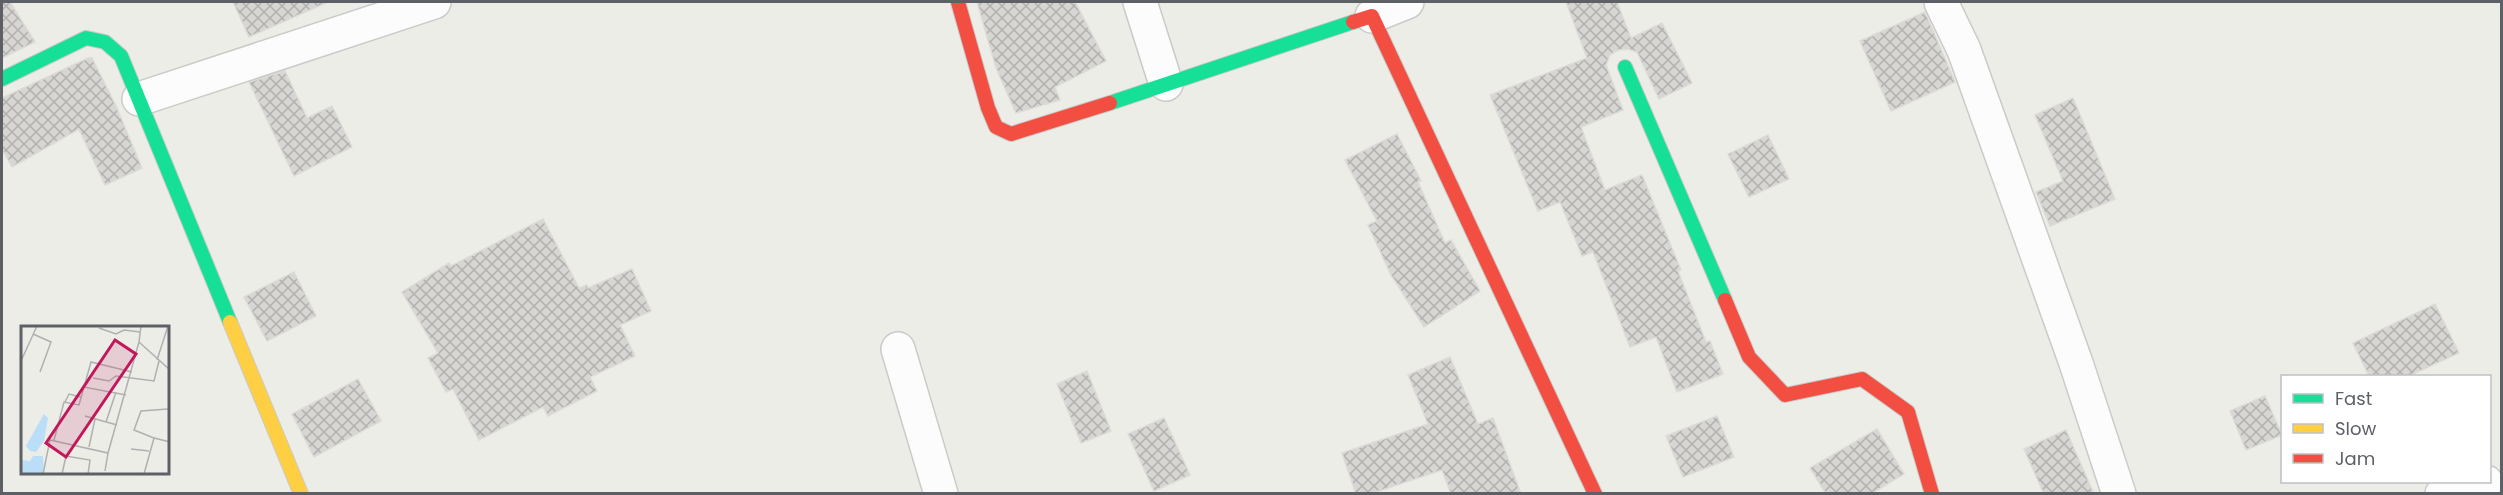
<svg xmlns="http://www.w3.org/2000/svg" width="2503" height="495" viewBox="0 0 2503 495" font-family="Poppins,sans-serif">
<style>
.building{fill:url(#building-cross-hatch);stroke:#dcdbd7;stroke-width:1.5}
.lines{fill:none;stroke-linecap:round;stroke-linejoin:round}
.street-casing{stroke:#cacac8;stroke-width:36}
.fast-casing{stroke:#c9cac8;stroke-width:16}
.slow-casing{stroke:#c9cac8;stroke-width:16}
.jam-casing{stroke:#c9cac8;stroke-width:16}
.street{stroke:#fcfcfc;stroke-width:33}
.fast{stroke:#16e098;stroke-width:14}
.slow{stroke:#ffcf43;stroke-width:14}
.jam{stroke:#f24e42;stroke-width:14}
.inset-road{fill:none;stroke:#afb1b0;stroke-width:1.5}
.view{fill:#c2185b;fill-opacity:0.15;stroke:#c2185b;stroke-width:3}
.inset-edge{fill:none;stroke:#5d6166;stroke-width:3}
</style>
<defs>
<pattern id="building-cross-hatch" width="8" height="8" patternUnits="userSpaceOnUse" patternTransform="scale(1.5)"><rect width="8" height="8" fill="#d7d6d3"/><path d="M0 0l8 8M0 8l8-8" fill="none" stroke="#b2b1af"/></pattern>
</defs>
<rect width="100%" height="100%" fill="#edede8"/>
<g class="building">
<path d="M2,2H10L35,42L2,58Z"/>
<path d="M233,2H328L249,37Z"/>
<path d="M977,2H1075L1106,61L1055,87L1060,100L1016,113L996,68Z"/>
<path d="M1566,2H1617L1631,38L1662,23L1692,83L1659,99L1637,52L1628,49L1618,50L1610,55L1606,65L1623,110L1581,127L1605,190L1642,175L1681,270L1678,271L1706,342L1710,341L1723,374L1677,392L1656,337L1630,347L1593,252L1582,256L1560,202L1538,211L1490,95L1587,58Z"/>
<path d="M1925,12L1955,82L1891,111L1860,41Z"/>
<path d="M88,58H92L116,106L142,168L105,185L79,129L12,167L2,149V98Z"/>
<path d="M285,71L307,118L332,106L352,147L294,176L249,82Z"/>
<path d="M2073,98L2115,199L2050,226L2036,192L2063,181L2035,115Z"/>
<path d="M1397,134L1421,181L1418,182L1445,243L1451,240L1480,291L1424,327L1391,275L1368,225L1377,221L1345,160Z"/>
<path d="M1768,135L1789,179L1749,197L1728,154Z"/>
<path d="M543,219L579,288L587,285L588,288L632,269L651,311L620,325L635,356L590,377L597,391L548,416L543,407L479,440L453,389L446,392L428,358L438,353L402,292L449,263L451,266Z"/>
<path d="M294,272L316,316L267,341L244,297Z"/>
<path d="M2435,304L2459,353L2409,376H2369L2353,343Z"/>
<path d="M1450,357L1478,424L1493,418L1521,494H1451L1442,470L1370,494H1356L1342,453L1428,424L1408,375Z"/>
<path d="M1087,371L1111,431L1081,443L1057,384Z"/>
<path d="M358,379L381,421L314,457L292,414Z"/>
<path d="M2265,396L2282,435L2246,450L2230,411Z"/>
<path d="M1717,416L1734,457L1683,477L1666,436Z"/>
<path d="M1164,418L1190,475L1154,491L1128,434Z"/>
<path d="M1877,429L1904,474L1871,494H1826L1810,468Z"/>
<path d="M2066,430L2094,494H2044L2024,449Z"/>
</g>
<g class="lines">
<g class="street-casing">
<g id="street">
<path d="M1140,2L1166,84"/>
<path d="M1941,2L1964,50L2076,363L2119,494"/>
<path d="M1372,16L1407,2"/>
<path d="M139,99L434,2"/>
<path d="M898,349L941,494"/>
<path d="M2442,494L2486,482"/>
</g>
</g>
<g class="fast-casing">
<g id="fast">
<path d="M1625,67L1725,300"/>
<path d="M2,79L86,38L105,42L121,56L230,322"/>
<path d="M1110,103L1353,22"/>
</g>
</g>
<g class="slow-casing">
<path id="slow" d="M230,322L301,494"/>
</g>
<g class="jam-casing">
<g id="jam">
<path d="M958,2L988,108L996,127L1011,134L1110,103"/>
<path d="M1353,22L1372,16L1595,494"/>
<path d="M1725,300L1749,357L1785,395L1862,379L1908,412L1932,494"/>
</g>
</g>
<use href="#street" class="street"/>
<use href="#fast" class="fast"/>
<use href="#slow" class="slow"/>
<use href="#jam" class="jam"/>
</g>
<g transform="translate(21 326)">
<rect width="148" height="148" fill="#edede8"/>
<path d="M23,88L27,92L23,115L15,126L9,125L5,120ZM12,130H22L23,148H0V134L9,135Z" fill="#bbdef8"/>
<path class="inset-road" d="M120,0L118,16L149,44M78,2L95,8L103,4L119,6M12,8L30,16L19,46M136,34L147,0M0,35L16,0M72,52L88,55L95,50L133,55L138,35M63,61L70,36L111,46M44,76L48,68L60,71M64,90L96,99M85,96L95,66M133,112L113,104L120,85L147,83M33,114L43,76L58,79L63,61L105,69M68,121L74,93M110,123L128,125M84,145L87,127M22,148L29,114L87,127L118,16M41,148L45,130L69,134L67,148M123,148L133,112L149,116"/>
<path class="view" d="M94,14L115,28L45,131L25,117Z"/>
<rect width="148" height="148" class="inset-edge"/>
</g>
<rect width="2503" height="495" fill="none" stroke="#5d6166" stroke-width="6"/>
<rect x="2281" y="375" width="210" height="108" fill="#ffffff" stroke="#bec0c2" stroke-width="1.5"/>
<rect x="2293" y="394" width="30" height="9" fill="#16e098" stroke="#bec0c2" stroke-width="1.5"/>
<text x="2335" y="405" font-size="18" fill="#5d6166">Fast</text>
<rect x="2293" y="424" width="30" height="9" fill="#ffcf43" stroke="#bec0c2" stroke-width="1.5"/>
<text x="2335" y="435" font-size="18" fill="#5d6166">Slow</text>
<rect x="2293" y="454" width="30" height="9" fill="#f24e42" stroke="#bec0c2" stroke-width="1.5"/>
<text x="2335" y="465" font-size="18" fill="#5d6166">Jam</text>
</svg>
